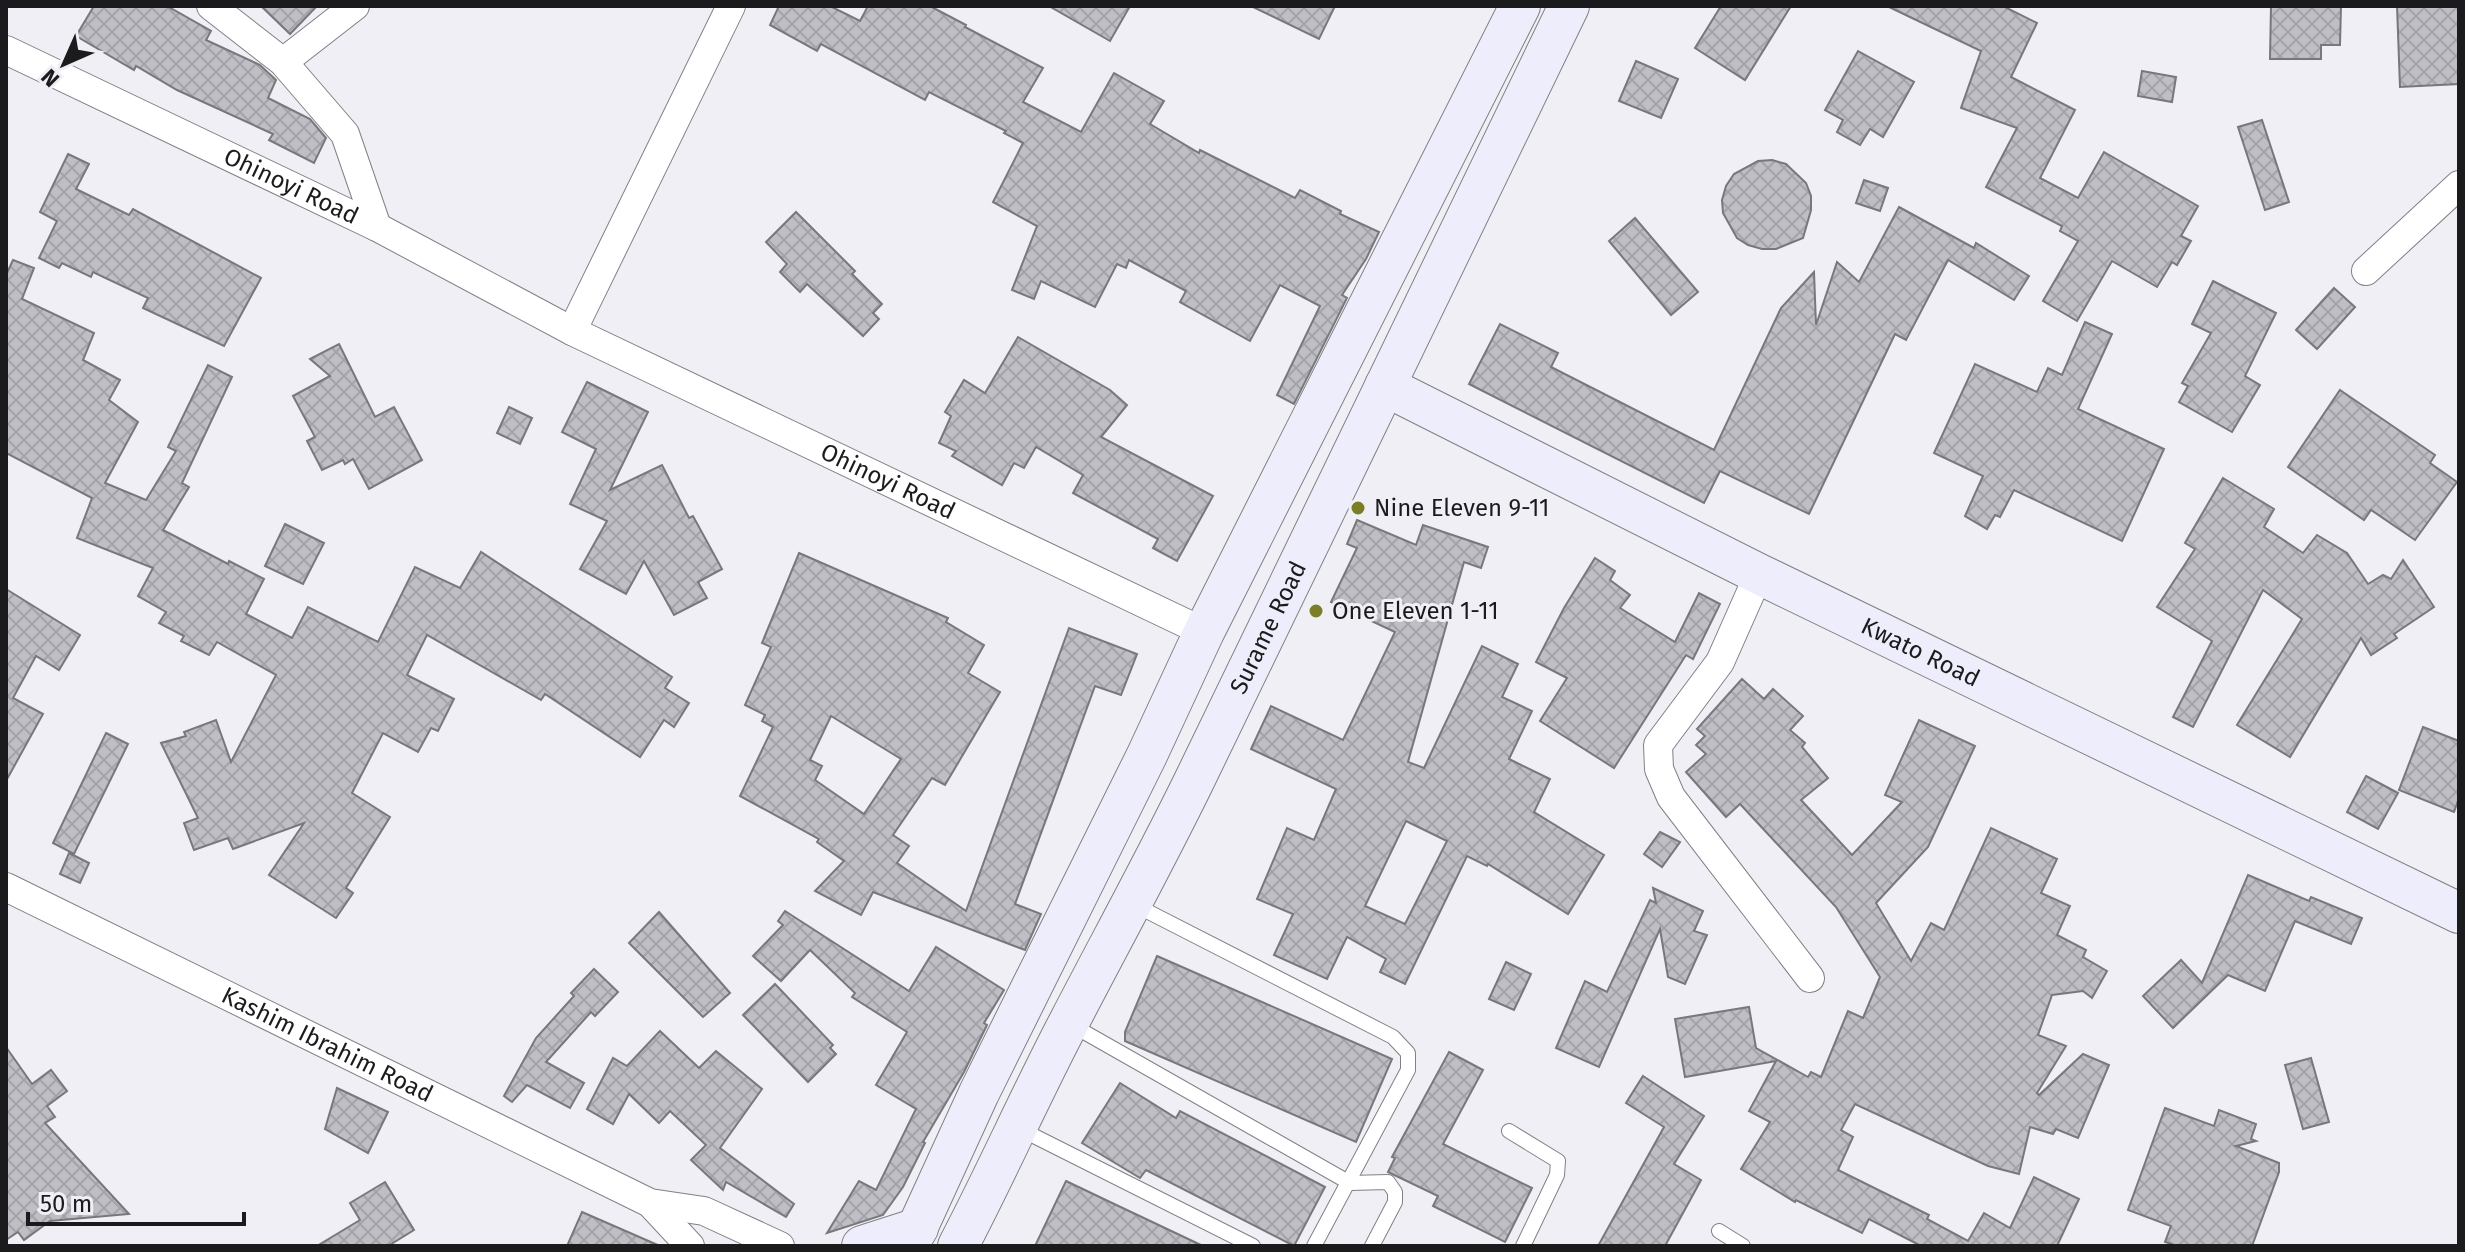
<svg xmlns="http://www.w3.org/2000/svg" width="2465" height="1252" viewBox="0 0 2465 1252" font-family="'Fira Sans',sans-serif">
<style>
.building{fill:url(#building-cross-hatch);stroke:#77777c;stroke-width:2;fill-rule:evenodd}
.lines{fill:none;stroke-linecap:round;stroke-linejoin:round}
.lane-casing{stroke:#808085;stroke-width:16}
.street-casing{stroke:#808085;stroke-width:30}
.secondary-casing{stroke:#808085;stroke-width:42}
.lane{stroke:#fff;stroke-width:14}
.street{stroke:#fff;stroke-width:28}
.secondary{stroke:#eeedfb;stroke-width:40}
.poi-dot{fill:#7c7e27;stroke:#f0eff5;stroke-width:3}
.labels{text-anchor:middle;stroke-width:6;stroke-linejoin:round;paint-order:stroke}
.street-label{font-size:24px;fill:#1b1b1d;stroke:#f0eff5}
.poi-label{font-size:24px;fill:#1b1b1d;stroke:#f0eff5;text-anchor:start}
</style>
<defs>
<pattern id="building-cross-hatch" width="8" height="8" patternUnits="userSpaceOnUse" patternTransform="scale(2)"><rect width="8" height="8" fill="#bebec4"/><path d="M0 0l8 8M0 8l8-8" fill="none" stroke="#a3a3a8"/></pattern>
</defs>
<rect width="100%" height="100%" fill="#f0eff5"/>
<g class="building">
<path d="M94,6H167L211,31L206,40L260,65L276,80L268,98L310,119L326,138L314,163L269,140L273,134L177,90L136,66L134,70L76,36Z"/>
<path d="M261,6H317L290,34Z"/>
<path d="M779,6H830L860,21L868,6H930L966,25L965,27L1043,68L1023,102L1081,132L1114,73L1164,101L1150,124L1199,153L1200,150L1295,198L1300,190L1341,211L1340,214L1379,232L1366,259L1342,295L1347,298L1294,404L1277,395L1320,306L1280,285L1250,341L1180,302L1186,291L1129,260L1126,268L1117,264L1095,307L1041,281L1034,299L1012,290L1037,226L993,202L1023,143L1004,133L1006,131L929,92L925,100L821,44L817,51L770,25Z"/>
<path d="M1049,6H1130L1110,41Z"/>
<path d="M1251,6H1335L1319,39Z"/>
<path d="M1721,6H1791L1745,80L1695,48Z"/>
<path d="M1887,6H2003L2037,23L2011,77L2075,110L2040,178L2078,198L2104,152L2198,206L2181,236L2191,241L2177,265L2172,262L2157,287L2112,261L2077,321L2043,301L2078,241L2060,231L2062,226L1986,187L2017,128L1961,108L1981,51Z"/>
<path d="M2271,6H2341L2340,45H2321V59H2270Z"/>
<path d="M2397,6H2459V84L2400,87Z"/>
<path d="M1858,51L1914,82L1883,137L1870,129L1860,145L1837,132L1843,120L1825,110Z"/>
<path d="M1636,61L1678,79L1661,118L1619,101Z"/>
<path d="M2142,71L2176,77L2172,102L2138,96Z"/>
<path d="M2262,120L2289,202L2265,210L2238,127Z"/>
<path d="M68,154L89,164L76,189L129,215L133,209L261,278L224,346L143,308L148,298L93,272L91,277L62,263L59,268L39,258L57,221L40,212Z"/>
<path d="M1772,160L1786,164L1806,183L1811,196V210L1803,238L1776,249H1762L1748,245L1737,238L1723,213L1722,200L1726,186L1734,174L1758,161Z"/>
<path d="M1864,180L1888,188L1880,211L1856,203Z"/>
<path d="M1899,207L1974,248L1976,243L2029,276L2014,300L1948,260L1906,340L1895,334L1809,514L1720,471L1704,503L1469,384L1500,324L1558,353L1551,367L1714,450L1781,308L1814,272L1816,325L1837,262L1859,282Z"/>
<path d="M796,212L855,271L852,274L882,304L873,313L879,319L863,336L807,284L800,292L780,272L787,264L766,242Z"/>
<path d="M1635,218L1698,292L1671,315L1609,241Z"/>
<path d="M13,260L34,268L22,299L94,333L83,360L120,380L109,400L138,422L105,483L146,500L176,451L168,447L208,365L232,377L182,483L189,487L163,530L228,564L229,561L264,579L246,614L292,638L308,607L378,642L415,567L460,588L481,552L672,677L665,688L689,703L674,727L664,720L640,757L545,694L541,700L427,635L407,675L454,699L438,731L431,728L418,752L383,733L352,793L390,817L346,888L353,893L336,918L269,875L304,823L233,849L228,838L194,850L184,823L198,818L161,743L186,736L184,732L216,720L231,762L276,675L217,642L209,655L181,641L184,636L159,623L166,612L138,596L153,568L77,538L92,498L6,453V275Z"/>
<path d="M2213,281L2276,313L2245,376L2260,385L2232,432L2179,402L2188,386L2182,383L2211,333L2192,324Z"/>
<path d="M2334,288L2355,307L2317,349L2296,330Z"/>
<path d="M2085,322L2112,334L2078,409L2164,449L2122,541L2014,490L2000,517L1995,515L1987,529L1965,516L1983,476L1934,453L1975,364L2037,392L2048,368L2062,375Z"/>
<path d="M1018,337L1110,390L1127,405L1101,437L1213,496L1177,561L1153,548L1158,539L1073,493L1083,475L1036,447L1024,468L1014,463L1002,485L952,456L956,451L939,443L951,416L945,412L964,380L985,393Z"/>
<path d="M339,344L375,417L394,407L422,460L369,489L353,459L345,464L343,460L322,470L307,441L315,437L293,396L330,376L310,359Z"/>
<path d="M587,382L648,412L610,490L662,465L689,518L693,516L722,569L698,582L707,598L674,615L644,561L626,594L580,569L607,521L570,504L596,449L562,432Z"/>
<path d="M2340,390L2435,455L2430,463L2457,482L2415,540L2371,510L2364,520L2288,467Z"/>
<path d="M509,407L532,418L520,444L497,433Z"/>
<path d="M2223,478L2274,509L2264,527L2303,553L2317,535L2347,553L2368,584L2383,575L2391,579L2403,560L2434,607L2394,634L2397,638L2371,655L2361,638L2290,757L2237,725L2302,619L2263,590L2193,727L2173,717L2212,641L2157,607L2195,549L2185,543Z"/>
<path d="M1357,520L1416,545L1423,525L1488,547L1481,568L1464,562L1408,762L1424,768L1482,646L1518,664L1502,697L1532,711L1509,759L1550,779L1534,812L1604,855L1568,914L1488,864L1487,866L1467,856L1405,984L1380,972L1386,959L1347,937L1327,979L1274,955L1293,914L1257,899L1287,828L1314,840L1336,789L1251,749L1271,706L1343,740L1395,632L1331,602L1357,548L1347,544ZM1406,821L1447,841L1405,924L1365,906Z"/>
<path d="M285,524L324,543L303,584L265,566Z"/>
<path d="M799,553L948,618L946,622L984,645L968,673L1000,692L945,785L932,778L893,835L909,846L897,863L966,911L1069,628L1137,654L1121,695L1095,686L1015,904L1041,914L1025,950L873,892L861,915L815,891L844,861L817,842L819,839L740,796L773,727L762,721L765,715L745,705L771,647L762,643ZM831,716L901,759L864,814L815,780L822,766L810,760Z"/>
<path d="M1595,558L1615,571L1610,580L1630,595L1620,608L1675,642L1699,593L1720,604L1693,659L1686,655L1614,768L1540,721L1567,678L1536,662L1564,608Z"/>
<path d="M6,589L80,635L59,670L36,656L13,698L43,714L6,781Z"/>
<path d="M1742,679L1764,699L1773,689L1803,716L1790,730L1805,743L1802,747L1828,778L1801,800L1852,855L1902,802L1885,795L1919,720L1975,746L1928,847L1876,903L1911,961L1931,923L1944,930L1991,828L2057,859L2041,893L2070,906L2057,935L2086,950L2083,957L2107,971L2092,998L2083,991L2052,995L2038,1035L2066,1046L2037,1093L2039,1095L2083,1054L2109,1065L2078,1138L2056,1129L2053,1134L2030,1127L2019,1174L1988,1166L1855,1104L1841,1130L1853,1137L1838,1170L1929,1215L1927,1219L1968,1241L1984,1213L2010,1228L2034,1177L2079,1199L2057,1246H1921L1869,1219L1862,1233L1796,1200L1795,1202L1741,1169L1770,1122L1749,1111L1776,1061L1685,1077L1675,1019L1749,1007L1756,1048L1808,1077L1811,1072L1821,1077L1848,1011L1863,1018L1880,977L1836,907L1740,804L1726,817L1686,772L1706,754L1696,745L1705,736L1697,729Z"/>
<path d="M2423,727L2459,741V798L2454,812L2399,790Z"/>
<path d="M106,733L128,744L74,854L53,843Z"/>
<path d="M2366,776L2398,793L2378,829L2347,812Z"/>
<path d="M1660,832L1680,842L1662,867L1644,854Z"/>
<path d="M69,853L89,863L80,883L60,874Z"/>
<path d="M2248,875L2309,901L2311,897L2362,918L2351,944L2295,921L2265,991L2228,975L2173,1028L2143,996L2181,960L2202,983Z"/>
<path d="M1653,888L1703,911L1694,931L1707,935L1685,984L1668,977L1660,929L1599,1067L1556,1048L1585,981L1607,992L1650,900L1656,903Z"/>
<path d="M785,911L909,991L936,947L1004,990L984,1023L987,1025L964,1072L923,1142L925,1143L903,1187L883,1215L827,1233L859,1181L876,1190L916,1109L876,1085L907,1032L852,997L855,993L810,950L781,981L753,956L783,925L778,921Z"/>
<path d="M659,912L730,993L703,1017L629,943Z"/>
<path d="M1157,956L1392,1059L1356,1142L1125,1041V1032Z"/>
<path d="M1506,962L1531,974L1514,1010L1489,999Z"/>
<path d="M594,969L618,992L595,1016L591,1012L546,1062L584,1083L570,1108L527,1085L512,1102L504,1096L536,1038L574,996L571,993Z"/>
<path d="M775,984L833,1045L830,1048L836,1054L808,1082L743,1015Z"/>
<path d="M660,1031L699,1068L716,1051L762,1089L720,1148L794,1204L786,1217L726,1182L723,1190L691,1160L706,1145L670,1111L659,1123L629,1094L613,1124L587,1109L613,1058L627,1066Z"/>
<path d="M6,1047L32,1084L51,1070L67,1091L47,1106L55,1117L45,1123L129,1214L50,1221L24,1240L18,1232L6,1240Z"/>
<path d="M1449,1052L1483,1070L1443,1144L1532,1188L1505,1242L1433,1206L1438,1196L1388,1172L1395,1158L1392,1157Z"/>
<path d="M2311,1058L2329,1122L2303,1129L2285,1065Z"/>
<path d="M1643,1076L1704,1116L1674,1164L1701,1180L1665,1246H1598L1664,1127L1626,1103Z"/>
<path d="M1120,1083L1176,1118L1180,1111L1325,1187L1294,1246L1146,1170L1140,1178L1082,1143Z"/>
<path d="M337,1088L388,1112L368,1153L325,1129Z"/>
<path d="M2165,1108L2214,1126L2219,1110L2256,1124L2251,1139L2256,1141L2236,1146L2279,1163V1172L2252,1246H2177L2165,1242L2171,1226L2128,1210Z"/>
<path d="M1066,1181L1110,1202L1203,1246H1035Z"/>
<path d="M385,1182L414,1230L388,1246H317L360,1220L350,1203Z"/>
<path d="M582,1212L660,1246H567Z"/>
</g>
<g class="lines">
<g class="lane-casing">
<g id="lane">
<path d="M1133,904L1393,1037L1408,1053V1070L1314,1246"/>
<path d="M1070,1024L1350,1183L1388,1182L1395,1192V1202L1372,1246"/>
<path d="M1018,1128L1253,1246"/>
<path d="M1509,1131L1558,1161L1557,1175L1523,1246"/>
<path d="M1719,1231L1743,1246"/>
</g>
</g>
<g class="street-casing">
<g id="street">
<path d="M211,6L283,62L345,134L377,227"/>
<path id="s1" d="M6,50L377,227L572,331L1204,632"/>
<path d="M283,62L355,6"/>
<path d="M2366,271L2459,185"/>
<path d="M572,331L731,6"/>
<path d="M1759,574L1720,662L1658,745L1659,769L1671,797L1810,978"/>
<path id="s2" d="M6,887L650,1203L704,1211L780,1246"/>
<path d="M650,1203L690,1246"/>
</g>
</g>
<g class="secondary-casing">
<g id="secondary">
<path id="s3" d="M1385,386L1759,574L2459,913"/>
<path d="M862,1246L918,1228"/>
<path d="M909,1246L979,1093L1147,755L1204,632L1520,6"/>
<path id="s4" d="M958,1246C997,1172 1030,1096 1069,1022C1111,941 1155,861 1195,779L1569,6"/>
</g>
</g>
<use href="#lane" class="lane"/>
<use href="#street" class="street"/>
<use href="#secondary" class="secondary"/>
</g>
<g class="poi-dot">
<circle cx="1358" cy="508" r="8"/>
<circle cx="1316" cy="611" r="8"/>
</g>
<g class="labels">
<g class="street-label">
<text dy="8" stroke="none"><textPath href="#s1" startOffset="316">Ohinoyi Road</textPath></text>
<text dy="8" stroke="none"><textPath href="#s1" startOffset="982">Ohinoyi Road</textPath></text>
<text dy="8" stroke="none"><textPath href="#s4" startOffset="692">Surame Road</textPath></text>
<text dy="8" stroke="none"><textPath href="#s3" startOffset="598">Kwato Road</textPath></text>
<text dy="8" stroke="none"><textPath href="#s2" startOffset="358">Kashim Ibrahim Road</textPath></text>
</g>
<g class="poi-label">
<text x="1374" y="516">Nine Eleven 9-11</text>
<text x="1332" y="619">One Eleven 1-11</text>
</g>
</g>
<rect width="2465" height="1252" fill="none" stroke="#1b1b1d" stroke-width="16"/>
<g transform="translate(64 64) rotate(225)" stroke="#f0eff5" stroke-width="6" paint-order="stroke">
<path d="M0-6L14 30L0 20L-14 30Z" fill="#1b1b1d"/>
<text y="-12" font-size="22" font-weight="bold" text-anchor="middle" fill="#1b1b1d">N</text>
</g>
<path d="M28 1212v12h216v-12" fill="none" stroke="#1b1b1d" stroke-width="4"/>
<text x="40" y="1212" font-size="24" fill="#1b1b1d" stroke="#f0eff5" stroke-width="6" paint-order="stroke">50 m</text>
</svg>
